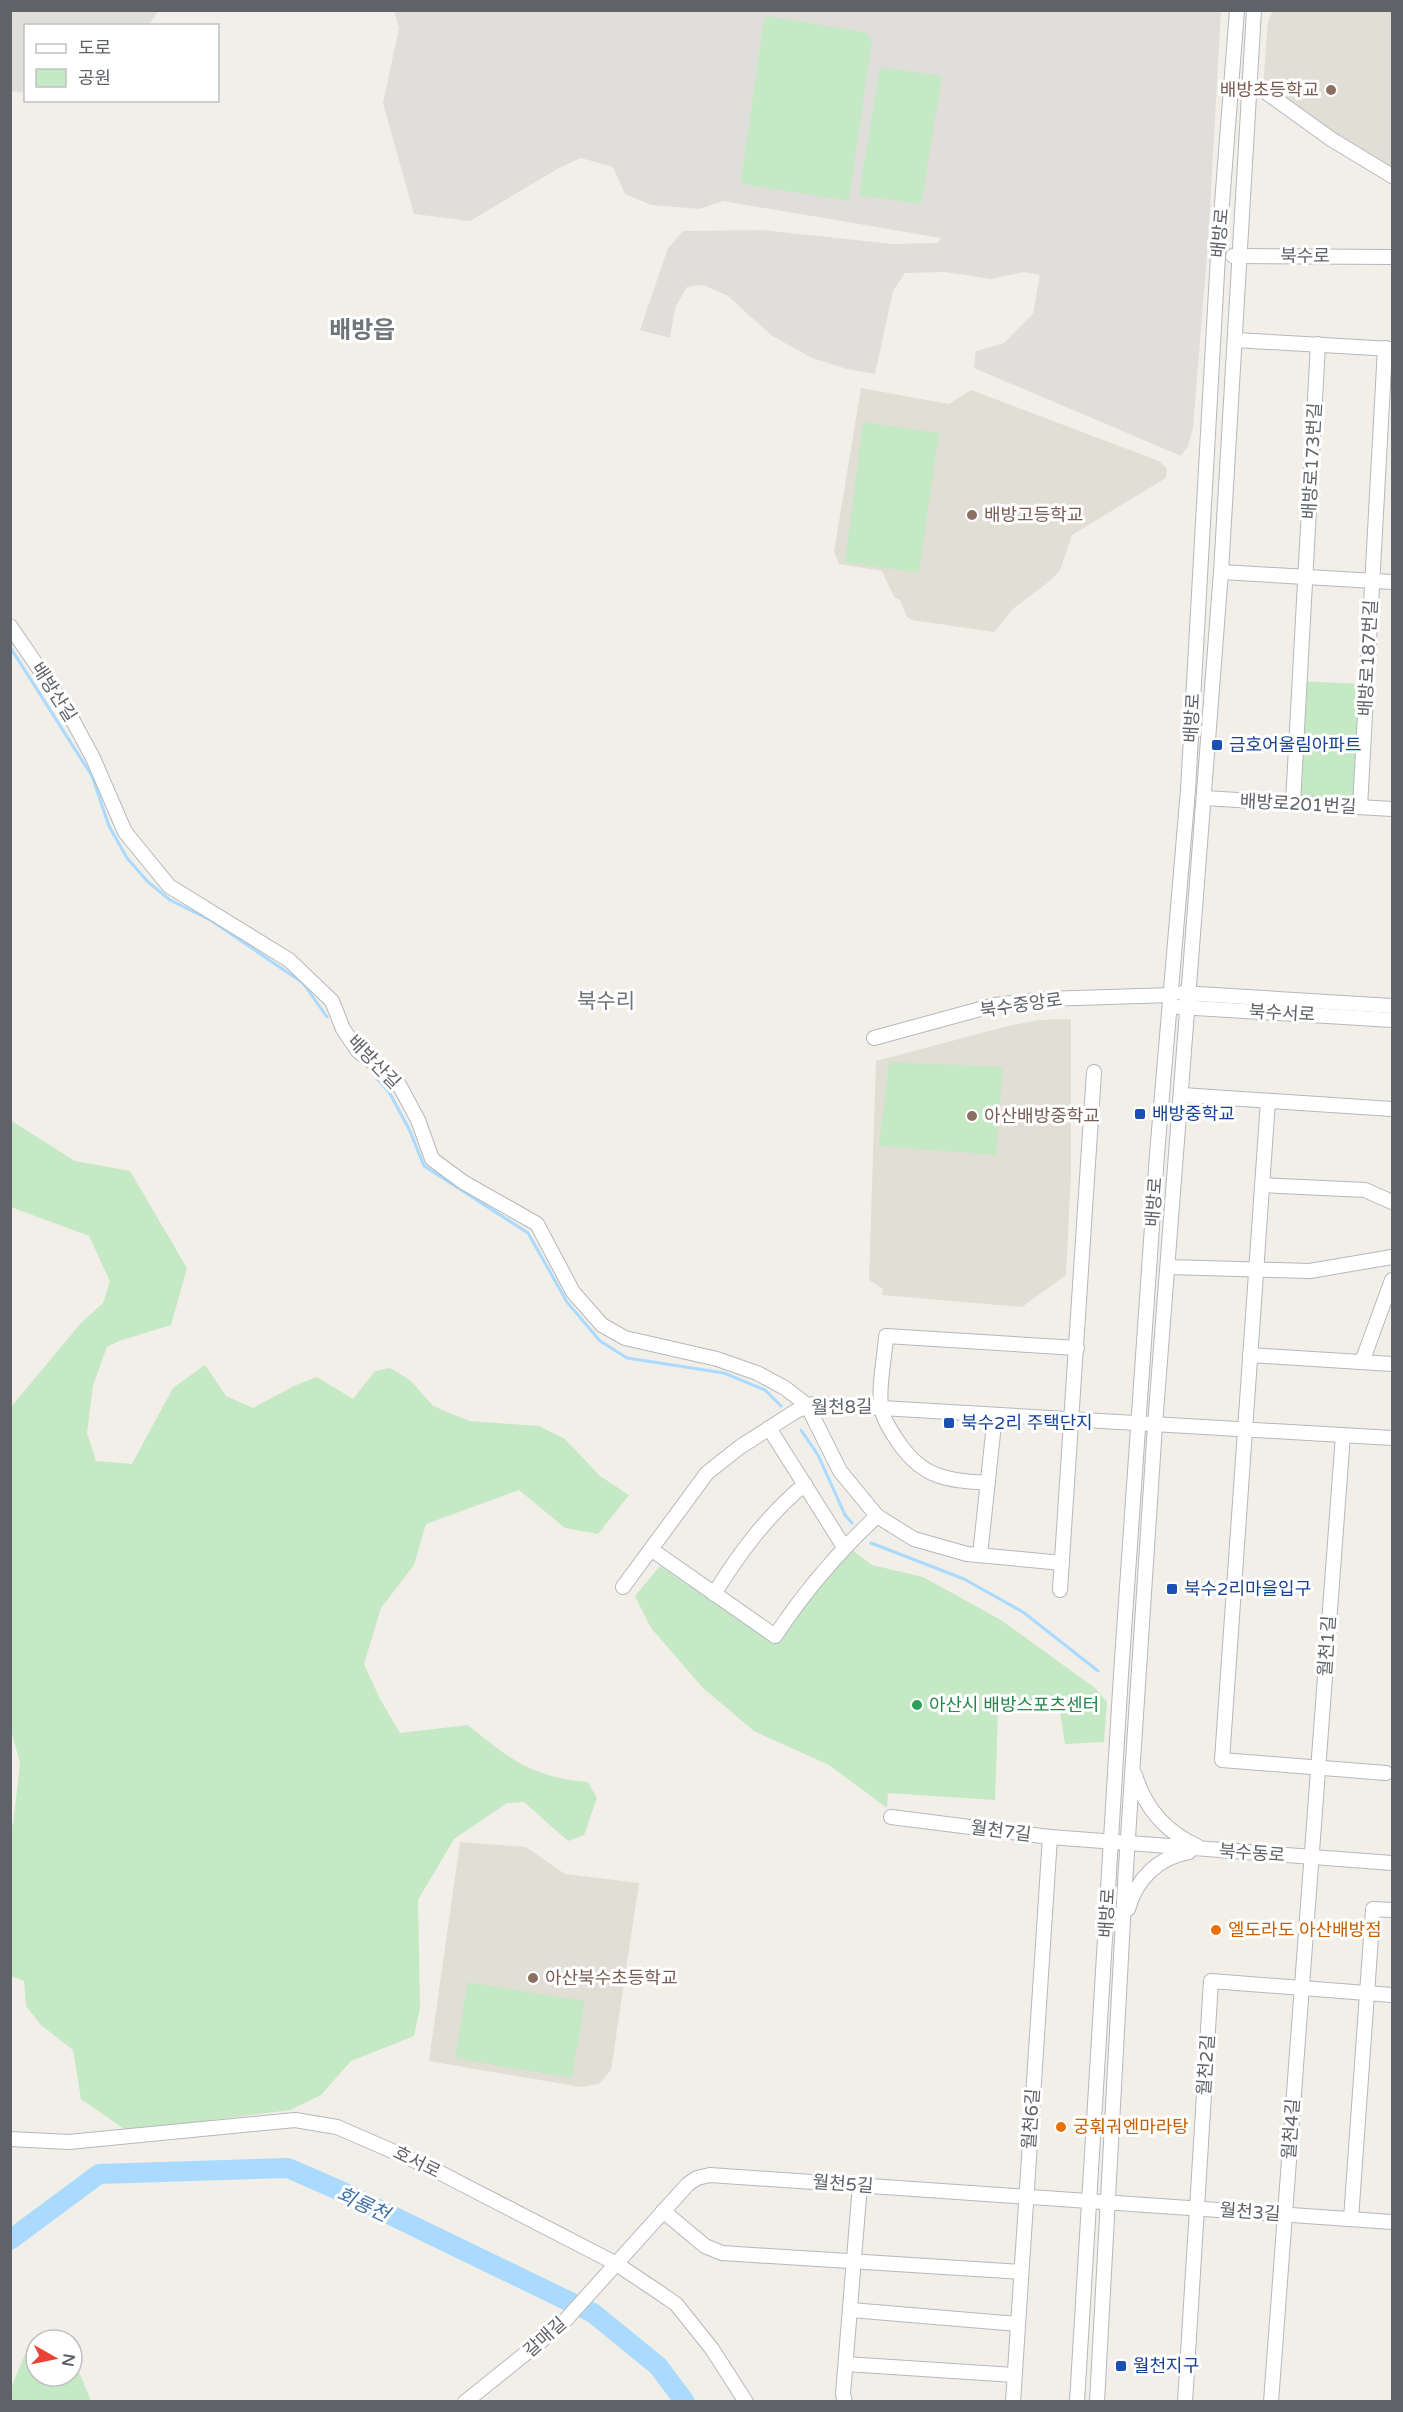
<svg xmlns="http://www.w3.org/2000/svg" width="1403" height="2412" viewBox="0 0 1403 2412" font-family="'Varela Round','Noto Sans KR',sans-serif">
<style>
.industrial{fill:#e0deda}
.education{fill:#e1ded6}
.green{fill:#c5e8c5}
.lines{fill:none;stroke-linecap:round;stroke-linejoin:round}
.stream{stroke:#aadaff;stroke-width:3}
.river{stroke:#aadaff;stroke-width:20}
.minor-casing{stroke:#b5b8bc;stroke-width:16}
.minor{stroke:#fff;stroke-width:14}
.education-dot{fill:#8d6e63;stroke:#fff;stroke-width:2}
.transit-dot{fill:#1a4fb4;stroke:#fff;stroke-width:2}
.leisure-dot{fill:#2e9e5b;stroke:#fff;stroke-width:2}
.food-dot{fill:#e8710a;stroke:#fff;stroke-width:2}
.labels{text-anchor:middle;stroke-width:6;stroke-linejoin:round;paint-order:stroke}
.education-label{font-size:18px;fill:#785e54;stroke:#fff;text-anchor:start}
.street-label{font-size:18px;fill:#5f6368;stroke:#fff}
.transit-label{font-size:18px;fill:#164399;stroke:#fff;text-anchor:start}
.leisure-label{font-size:18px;fill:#27864d;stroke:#fff;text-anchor:start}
.food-label{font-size:18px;fill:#c56008;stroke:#fff;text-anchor:start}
.water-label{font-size:20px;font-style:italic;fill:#4174aa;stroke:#fff}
.quarter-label{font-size:21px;fill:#70757a;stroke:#fff}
.district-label{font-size:24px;font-weight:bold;fill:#70757a;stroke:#fff}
</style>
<rect width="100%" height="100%" fill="#f1efe8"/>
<g class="industrial">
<path d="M10,11H158L149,25L26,26L25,93L11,91Z"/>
<path d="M394,11H1221L1208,243L1193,428L1188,446L1181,456L974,368L976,351L1004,343L1033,314L1040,275L1024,272L991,279L945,272L905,273L893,291L875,374L847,369L812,358L772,336L728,296L703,285L687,287L675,308L670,338L640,330L668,248L683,231L762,230L893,244L938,243L941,238L723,201L700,209L651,205L625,194L613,167L581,158L559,168L470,221L414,214L383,103L399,28Z"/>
</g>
<g class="education">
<path d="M1273,11H1392V171L1263,86L1268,21Z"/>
<path d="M861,388L949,404L971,390L1159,461L1167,469L1166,478L1072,535L1060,570L1051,580L1014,608L994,632L912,620L907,617L900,600L894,597L882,571L839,564L834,552Z"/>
<path d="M1071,1019V1172L1066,1275L1022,1307L882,1295L883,1289L869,1280L876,1061L1008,1026L1038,1020Z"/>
<path d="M460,1842L526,1847L565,1874L639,1883L611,2070L599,2084L580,2087L429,2061Z"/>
</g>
<g class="green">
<path d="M768,16L865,32L872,40L849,201L744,184L741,180L764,19Z"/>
<path d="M880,67L942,76L921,204L859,195Z"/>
<path d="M863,422L939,433L919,573L845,562Z"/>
<path d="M1299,681L1364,684L1357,810L1293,806Z"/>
<path d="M889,1062L1003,1067L996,1155L879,1146Z"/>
<path d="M10,1120L75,1161L130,1171L187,1268L171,1325L119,1341L107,1347L93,1385L87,1433L96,1461L132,1464L173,1388L205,1365L226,1396L253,1408L294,1386L317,1377L353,1399L375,1371L390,1368L410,1380L433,1406L469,1421L539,1426L565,1439L600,1476L629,1495L598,1534L565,1528L519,1490L426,1524L414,1565L381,1608L364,1664L380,1699L400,1733L468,1725C509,1759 534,1778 588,1782L597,1798L584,1835L568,1841L524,1802L507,1803L454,1839L418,1900L420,2008L414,2036L351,2061L321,2095L290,2110L127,2131L81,2099L73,2050L41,2025L26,2006L24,1981L11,1976L10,1826L13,1825L20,1763L10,1727L11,1407L81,1323L103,1303L110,1281L89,1236L11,1207Z"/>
<path d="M851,1549L872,1565L923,1577L1001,1620L1095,1688L1107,1702L1104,1742L1065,1744L1060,1712L998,1710L995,1800L888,1793L887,1808L829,1765L754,1731L703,1688L651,1628L635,1596L660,1566L776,1643L809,1595Z"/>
<path d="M468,1982L585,2001L572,2078L455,2058Z"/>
<path d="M31,2340L36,2341V2376H72V2355L91,2401H11V2388Z"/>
</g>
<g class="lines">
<g class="stream">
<path d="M10,647L92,776L109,826L127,858L148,882L170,900L212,921L303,983L327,1017"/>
<path d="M377,1079L389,1092L409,1129L424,1166L528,1233L567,1302L600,1341L627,1358L724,1373L765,1390L781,1406"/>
<path d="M801,1430L818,1455L845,1515L852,1523"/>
<path d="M871,1543L964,1579L1023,1612L1098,1671"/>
</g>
<path class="river" d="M10,2240L99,2174L288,2168L343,2192L593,2313L658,2366L685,2402"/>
<g class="minor-casing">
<g id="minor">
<path d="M1267,93L1331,139L1392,176"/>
<path d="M1233,256L1392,257"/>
<path d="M1235,340L1392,349"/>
<path d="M1221,572L1392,582"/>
<path d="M10,626L66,708L93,758L125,832L169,886L289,960L332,1001L343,1029L358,1051L397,1081L418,1120L432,1159L463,1182L537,1224L573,1292L602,1325L625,1338L717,1359L757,1373L785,1388L807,1405L840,1471L877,1516L914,1539L967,1554L1062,1563"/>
<path d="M1204,798L1392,809"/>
<path d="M1293,803L1318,344"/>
<path d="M1360,807L1385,348"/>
<path d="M1182,993L1392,1006"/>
<path d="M1179,1007L1392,1020"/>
<path d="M874,1038L995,1005L1045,999L1172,995"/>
<path d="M1182,1095L1392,1109"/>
<path d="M1268,1101L1222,1760L1386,1773"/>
<path d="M1262,1185L1365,1190L1392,1202"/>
<path d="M1168,1267L1310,1271L1392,1257"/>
<path d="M1250,1355L1392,1364"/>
<path d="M1362,1362L1392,1280"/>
<path d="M769,1428L844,1547"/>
<path d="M988,1483C947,1480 924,1479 899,1443C892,1433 882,1418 881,1406C878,1387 885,1356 886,1336L1077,1348"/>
<path d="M652,1550L775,1636C805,1591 837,1553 877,1516"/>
<path d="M980,1555L995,1415"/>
<path d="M623,1587L707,1473L740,1447L796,1411L813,1404L1392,1438"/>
<path d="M1060,1590L1094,1072"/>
<path d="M714,1594C740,1552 767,1516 805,1484"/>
<path d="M1135,1775C1145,1808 1166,1832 1197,1846"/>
<path d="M891,1817L1050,1837L1392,1863"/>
<path d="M1128,1909C1136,1880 1158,1857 1189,1852"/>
<path d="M10,2139L69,2142L295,2120L337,2127L427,2166L615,2263L657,2291L676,2304L712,2349L746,2402"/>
<path d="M663,2211L705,2246L722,2253L1021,2272"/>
<path d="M1351,2219L1373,1909L1392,1910"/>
<path d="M851,2310L1018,2324"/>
<path d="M846,2364L1014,2375"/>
<path d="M465,2402L561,2325L688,2184L697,2178L710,2175L1392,2222"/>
<path d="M845,2402L843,2394L860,2185"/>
<path d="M1013,2402L1050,1837"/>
<path d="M1077,2402L1121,1674L1157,1154L1188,790L1218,255L1237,10"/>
<path d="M1097,2402L1125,1883L1155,1425L1221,572L1254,10"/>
<path d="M1185,2402L1211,1981L1392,1995"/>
<path d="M1271,2402L1343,1435"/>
</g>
</g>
<use href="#minor" class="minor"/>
</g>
<g class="education-dot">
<circle cx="1331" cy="90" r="6"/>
<circle cx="972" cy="515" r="6"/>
<circle cx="972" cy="1116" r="6"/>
<circle cx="533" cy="1978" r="6"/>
</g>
<g class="transit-dot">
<rect x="1211" y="739" width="12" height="12" rx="3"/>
<rect x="1134" y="1108" width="12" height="12" rx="3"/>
<rect x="943" y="1417" width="12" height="12" rx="3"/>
<rect x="1166" y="1583" width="12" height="12" rx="3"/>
<rect x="1115" y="2360" width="12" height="12" rx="3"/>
</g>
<circle class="leisure-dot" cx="917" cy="1705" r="6"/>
<g class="food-dot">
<circle cx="1216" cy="1930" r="6"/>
<circle cx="1061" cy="2127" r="6"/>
</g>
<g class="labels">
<g class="education-label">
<text x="1319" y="96" text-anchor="end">배방초등학교</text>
<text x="984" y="521">배방고등학교</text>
<text x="984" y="1122">아산배방중학교</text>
<text x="545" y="1984">아산북수초등학교</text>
</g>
<g class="street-label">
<text transform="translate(1220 233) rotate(-85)" y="6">배방로</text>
<text x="1305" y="262">북수로</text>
<text transform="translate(1312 461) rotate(-87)" y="6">배방로173번길</text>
<text transform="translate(1368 658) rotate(-87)" y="6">배방로187번길</text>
<text transform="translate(54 692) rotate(57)" y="6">배방산길</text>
<text transform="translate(1192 718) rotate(-87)" y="6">배방로</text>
<text transform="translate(1298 804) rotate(3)" y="6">배방로201번길</text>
<text transform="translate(1021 1005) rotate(-8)" y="6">북수중앙로</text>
<text transform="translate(1282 1013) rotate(3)" y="6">북수서로</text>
<text transform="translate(374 1062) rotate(46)" y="6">배방산길</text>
<text transform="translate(1154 1202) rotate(-86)" y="6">배방로</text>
<text transform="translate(842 1407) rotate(-1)" y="6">월천8길</text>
<text transform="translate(1327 1646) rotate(-86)" y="6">월천1길</text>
<text transform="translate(1001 1831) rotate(7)" y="6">월천7길</text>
<text transform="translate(1252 1853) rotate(4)" y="6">북수동로</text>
<text transform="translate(1107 1913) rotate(-87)" y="6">배방로</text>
<text transform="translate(1206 2065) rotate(-86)" y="6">월천2길</text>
<text transform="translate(1031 2119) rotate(-86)" y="6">월천6길</text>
<text transform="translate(1291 2129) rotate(-86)" y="6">월천4길</text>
<text transform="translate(417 2162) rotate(26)" y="6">호서로</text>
<text transform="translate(843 2184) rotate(4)" y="6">월천5길</text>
<text transform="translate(1250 2212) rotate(4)" y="6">월천3길</text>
<text transform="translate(545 2337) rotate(-42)" y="6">갈매길</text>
</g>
<g class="transit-label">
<text x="1229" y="751">금호어울림아파트</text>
<text x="1152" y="1120">배방중학교</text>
<text x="961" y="1429">북수2리 주택단지</text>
<text x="1184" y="1595">북수2리마을입구</text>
<text x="1133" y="2372">월천지구</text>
</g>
<g class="leisure-label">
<text x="929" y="1711">아산시 배방스포츠센터</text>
</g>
<g class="food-label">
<text x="1228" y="1936">엘도라도 아산배방점</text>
<text x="1073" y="2133">궁훠궈엔마라탕</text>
</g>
<g class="water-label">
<text transform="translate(363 2204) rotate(25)" y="7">회룡천</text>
</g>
<g class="quarter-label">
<text x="606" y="1008">북수리</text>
</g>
<g class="district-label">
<text x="362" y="338">배방읍</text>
</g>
</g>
<rect width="1403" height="2412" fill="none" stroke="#5f6368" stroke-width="24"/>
<rect x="24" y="24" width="195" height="78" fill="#ffffff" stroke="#bfc1c3" stroke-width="1.5"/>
<rect x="36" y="44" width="30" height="9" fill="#ffffff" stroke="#bfc1c3" stroke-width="1.5"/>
<text x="78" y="54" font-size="18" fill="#5f6368">도로</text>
<rect x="36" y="69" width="30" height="18" fill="#c5e8c5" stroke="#bfc1c3" stroke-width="1.5"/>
<text x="78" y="84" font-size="18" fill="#5f6368">공원</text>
<g transform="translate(54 2358) rotate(99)"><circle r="28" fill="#ffffff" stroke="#bfc1c3" stroke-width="1.5"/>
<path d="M0-4.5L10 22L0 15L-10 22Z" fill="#ea4335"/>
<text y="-9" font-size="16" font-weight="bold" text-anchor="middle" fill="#5f6368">N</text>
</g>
</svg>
